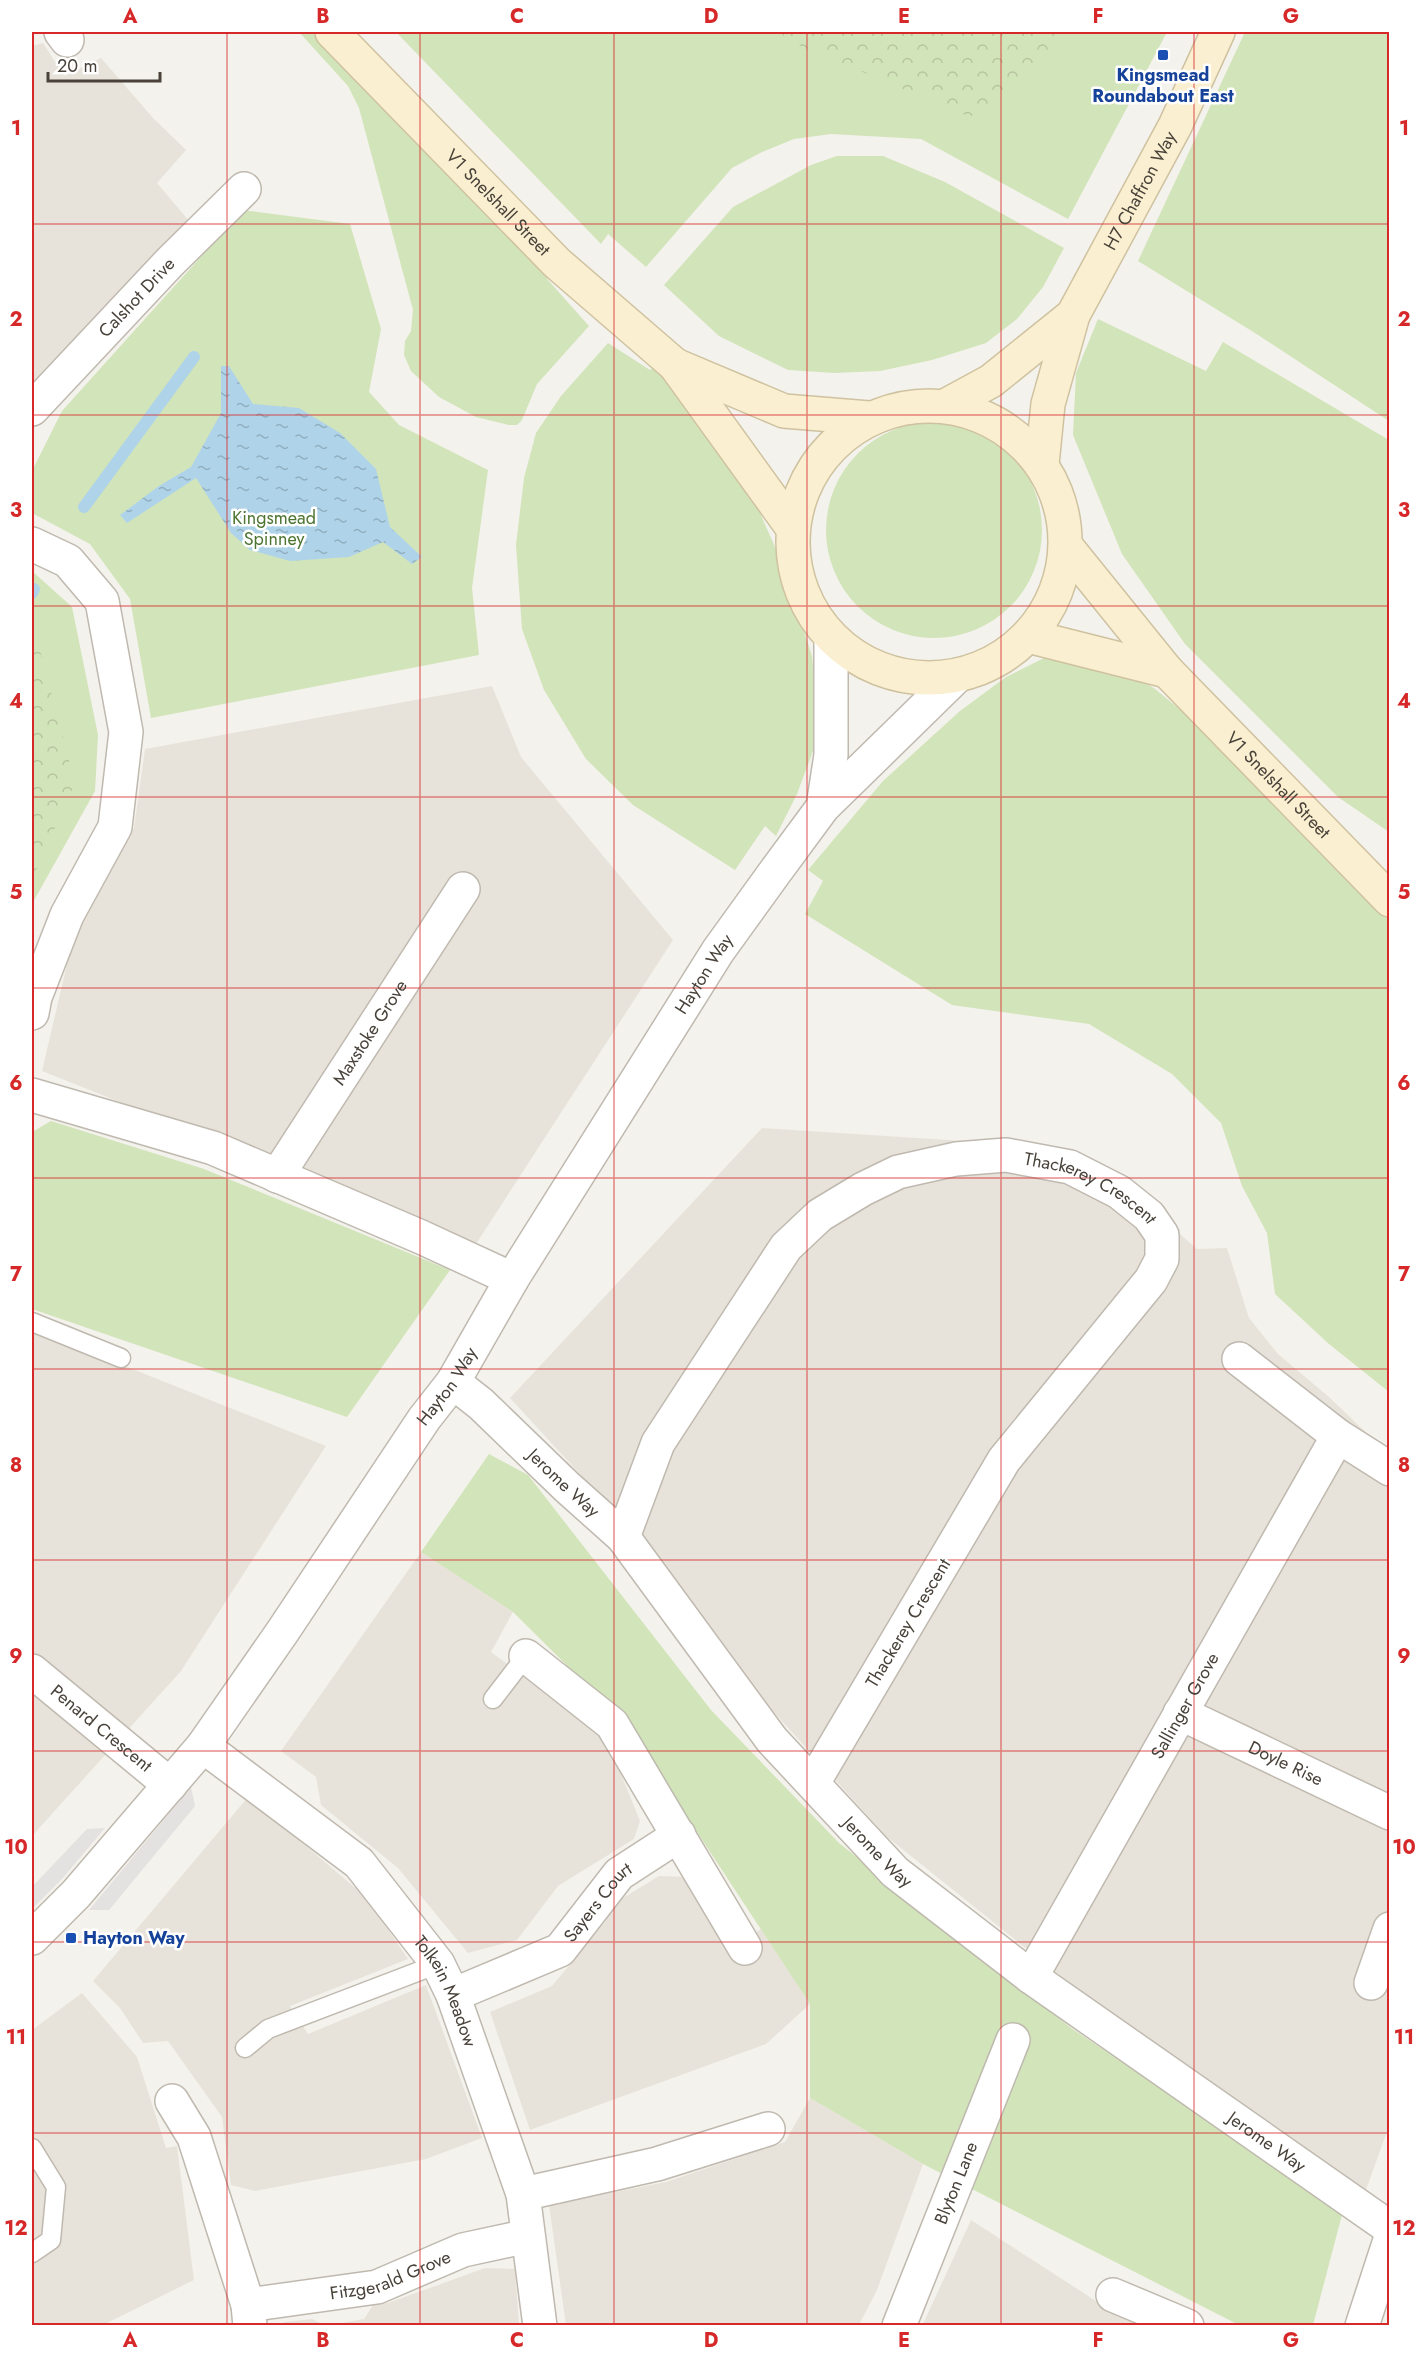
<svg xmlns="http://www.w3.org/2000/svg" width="1421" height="2357" viewBox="0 0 1421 2357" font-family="Jost,sans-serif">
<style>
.residential{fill:#e8e3da}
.green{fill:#d2e4b9}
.forest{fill:url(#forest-crowns)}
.parking{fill:#e4e2e0}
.water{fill:url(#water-ripples)}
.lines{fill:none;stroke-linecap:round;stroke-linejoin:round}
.stream{stroke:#afd4ea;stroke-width:12}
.lane-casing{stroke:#bfb9af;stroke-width:21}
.street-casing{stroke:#bfb9af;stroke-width:36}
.secondary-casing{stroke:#cfc2a0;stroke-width:36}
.lane{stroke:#fff;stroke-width:18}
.street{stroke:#fff;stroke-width:33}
.secondary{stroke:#faefd0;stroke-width:33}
.grid{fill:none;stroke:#d62828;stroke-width:1.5;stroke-opacity:0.55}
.transit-dot{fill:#1a4fb4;stroke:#fff;stroke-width:2}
.labels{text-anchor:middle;stroke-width:5;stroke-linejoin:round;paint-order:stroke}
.transit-label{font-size:18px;font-weight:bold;fill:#164399;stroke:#fff}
.street-label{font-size:18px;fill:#48423a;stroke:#fff}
.park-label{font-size:18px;fill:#4d7532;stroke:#fff}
.neatline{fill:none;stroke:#d62828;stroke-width:2}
.grid-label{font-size:20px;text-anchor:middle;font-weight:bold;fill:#d62828}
</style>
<defs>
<pattern id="forest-crowns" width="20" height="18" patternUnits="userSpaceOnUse" patternTransform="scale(1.5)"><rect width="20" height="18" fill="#d2e4b9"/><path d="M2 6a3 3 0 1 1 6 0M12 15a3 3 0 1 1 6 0" fill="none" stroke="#b6c5a0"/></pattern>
<pattern id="water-ripples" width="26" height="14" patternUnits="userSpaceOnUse" patternTransform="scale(1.5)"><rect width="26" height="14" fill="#afd4ea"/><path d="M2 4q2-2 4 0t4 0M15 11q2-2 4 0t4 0" fill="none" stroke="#90aebf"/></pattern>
</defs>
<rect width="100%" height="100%" fill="#f4f2ec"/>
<g class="residential">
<path d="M43,43L64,76L101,58L153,118L186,150L157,183L190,222L32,392V46Z"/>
<path d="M492,686L521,757L673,940L476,1244L42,1071L75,930L134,828L145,749Z"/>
<path d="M762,1128L1026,1145L1164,1220L1197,1249L1227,1248L1249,1318L1278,1354L1329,1397L1375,1441L1389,1448L1390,2123L1366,2190L1054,1971L886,1836L771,1709L647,1547L510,1398Z"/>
<path d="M32,1329L326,1446L181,1671L32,1836Z"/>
<path d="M421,1552L513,1612L491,1652L606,1737L640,1821L634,1839L558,1886L517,1940L468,1953L398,1868L321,1805L316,1777L281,1751Z"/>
<path d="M248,1797L366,1897L408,1959L290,2006L308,2034L426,1985L482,2138L426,2159L255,2191L231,2185L222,2117L168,2041L143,2043L120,2008L93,1981Z"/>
<path d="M659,1876L691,1877L734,1947L761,1929L810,2004L766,2044L530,2130L490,2012L552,1986L606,1921L605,1909Z"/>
<path d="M82,1993L137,2057L166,2148L177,2146L194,2280L103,2325H32V2030Z"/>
<path d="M810,2098L923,2164L877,2290L859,2325H566L549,2205L666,2182L785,2142Z"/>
<path d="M971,2220L1099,2303L1149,2326H922Z"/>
<path d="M485,2268L515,2269L519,2325H330L364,2319L373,2305L388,2303Z"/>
<path d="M312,2319L324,2325H283L284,2322Z"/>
</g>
<g class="green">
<path d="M299,32H325L558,268L547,279L589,326L537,384L522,420L517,425H509L476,417L439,397L411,371L404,355L405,341L411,331L413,310L359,108L348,86Z"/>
<path d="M396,32H1167L1068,219L921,139L831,134L794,139L762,152L732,168L646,267L608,234L601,244Z"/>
<path d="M1245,32H1389V421L1255,333L1138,261Z"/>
<path d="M837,156H883L945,182L1064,248L1043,287L1017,319L986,343L932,360L880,371L834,373L788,370L719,336L664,285L733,207L811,165Z"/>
<path d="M243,210L350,224L381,329L369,392L399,425L488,470L472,588L479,655L151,718L130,599L90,544L32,513L33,469L62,411Z"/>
<path d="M1098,319L1206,371L1223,342L1389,440V832L1338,797L1185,644L1122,554L1073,435L1076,373Z"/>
<path d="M608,343L650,370L661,360L745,479L783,565L812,656L819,735L797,794L776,836L765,826L735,870L633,805L586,759L544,690L522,629L516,545L524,478L536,433L561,396Z"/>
<circle cx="934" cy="530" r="108"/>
<path d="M32,571L72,607L98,735L95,791L32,904Z"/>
<path d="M1088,657L1131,673L1155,689L1205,730L1389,915V1392L1329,1344L1275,1294L1267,1233L1242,1186L1221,1123L1172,1074L1089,1024L952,1005L805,914L823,881L808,870L883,781L960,711L1006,677L1044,658Z"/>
<path d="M51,1121L204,1169L450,1270L347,1417L32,1309V1132Z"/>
<path d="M489,1454L528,1475L711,1710L839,1843L1071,2028L1343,2211L1313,2325H1239L923,2164L810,2098V2004L626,1724L513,1612L421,1552Z"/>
</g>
<g class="forest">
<path d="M779,32H1060L1033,75L970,117L791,42Z"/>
<path d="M32,620L75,783L32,879Z"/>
</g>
<g class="parking">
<path d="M191,1787L195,1806L109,1910H89Z"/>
<path d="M105,1828L62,1879L32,1909V1887L87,1829Z"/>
</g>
<path class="water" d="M221,366H229L253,404L299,408L340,433L376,469L390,527L422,557L412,564L383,542L349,557L290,561L250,550L231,533L196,478L127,523L120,515L159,486L191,467L221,413Z"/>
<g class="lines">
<g class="stream">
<path d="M84,507L194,357"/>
<path d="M32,593L34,589"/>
</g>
<g class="lane-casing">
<g id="lane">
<path d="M32,1322L121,1358"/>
<path d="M493,1699L526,1656"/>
<path d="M245,2048L268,2029L438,1964"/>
<path d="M32,2148L56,2187L51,2240L32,2253"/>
</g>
</g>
<g class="street-casing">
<g id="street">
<path d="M61,32L67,40"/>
<path id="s1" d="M32,409L170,262L244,189"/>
<path d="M32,544L68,561L102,601L126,732L115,827L67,915L35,997L32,1013"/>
<path d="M823,807L831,755V638"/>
<path d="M32,1095L213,1148L421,1237L512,1279"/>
<path id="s2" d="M277,1176L463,889"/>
<path d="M1239,1359L1338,1436"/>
<path id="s3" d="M453,1382L481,1404L567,1487L623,1537L772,1740L895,1872L1031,1977L1390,2228"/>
<path id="s4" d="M623,1537L658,1443L786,1247L820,1215L863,1189L898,1172L956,1159L1006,1155L1070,1167L1119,1192L1149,1216L1162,1235V1259L1151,1280L1004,1460L813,1783"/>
<path d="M526,1656L612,1724L745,1948"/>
<path id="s5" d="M32,1671L170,1785"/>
<path id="s6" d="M1180,1713L1390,1813"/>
<path id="s7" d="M203,1746L359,1863L438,1964L453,1995L523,2194L540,2326"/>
<path id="s8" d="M32,1938L76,1894L203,1746L283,1631L424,1419L453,1382L512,1279L718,951L775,872L823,807L958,675"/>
<path id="s9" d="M1031,1977L1338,1436L1390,1469"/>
<path d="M1371,1983L1390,1929"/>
<path id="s10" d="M453,1995L560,1950L619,1874L679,1835"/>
<path d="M172,2101L194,2137L248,2305L250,2326"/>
<path d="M523,2194L657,2164L768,2129"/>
<path d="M1113,2295L1187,2326"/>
<path id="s11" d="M248,2305L377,2287L463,2250L528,2236"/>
<path id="s12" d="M899,2326L1013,2040"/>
<path d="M1362,2326L1390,2240"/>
</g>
</g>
<g class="secondary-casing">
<g id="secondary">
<path id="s13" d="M332,32L557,263L675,365L792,527"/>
<path d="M675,365L784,411L869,418"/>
<circle cx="929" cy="542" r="136"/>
<path d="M945,406L991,381L1073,315"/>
<path id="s14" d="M1042,464L1048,404L1073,315L1175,126L1218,32"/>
<path id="s15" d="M1066,546L1167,671L1390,900"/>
<path d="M1028,636L1167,671"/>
</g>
</g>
<use href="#lane" class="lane"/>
<use href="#street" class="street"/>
<use href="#secondary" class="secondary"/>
</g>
<path class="grid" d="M227,32V2326M420,32V2326M614,32V2326M807,32V2326M1001,32V2326M1194,32V2326M32,224H1390M32,415H1390M32,606H1390M32,797H1390M32,988H1390M32,1178H1390M32,1369H1390M32,1560H1390M32,1751H1390M32,1942H1390M32,2133H1390"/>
<g class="transit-dot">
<rect x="1157" y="49" width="12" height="12" rx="3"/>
<rect x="65" y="1932" width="12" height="12" rx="3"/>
</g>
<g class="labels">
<g class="transit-label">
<text x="1163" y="81">Kingsmead<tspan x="1163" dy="21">Roundabout East</tspan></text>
<text x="83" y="1944" text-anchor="start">Hayton Way</text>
</g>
<g class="street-label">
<text dy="6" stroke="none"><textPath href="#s14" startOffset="294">H7 Chaffron Way</textPath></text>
<text dy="6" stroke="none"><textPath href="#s13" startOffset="238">V1 Snelshall Street</textPath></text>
<text dy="6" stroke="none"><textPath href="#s1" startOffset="153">Calshot Drive</textPath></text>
<text dy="6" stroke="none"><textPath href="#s15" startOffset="320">V1 Snelshall Street</textPath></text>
<text dy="6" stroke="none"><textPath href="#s8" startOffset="1178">Hayton Way</textPath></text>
<text dy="6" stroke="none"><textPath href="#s2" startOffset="171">Maxstoke Grove</textPath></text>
<text dy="6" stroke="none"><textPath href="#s4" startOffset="672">Thackerey Crescent</textPath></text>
<text dy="6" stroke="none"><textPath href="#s8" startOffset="692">Hayton Way</textPath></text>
<text dy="6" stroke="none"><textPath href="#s3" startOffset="150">Jerome Way</textPath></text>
<text transform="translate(908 1623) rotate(-59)" y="6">Thackerey Crescent</text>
<text dy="6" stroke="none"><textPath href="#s9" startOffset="312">Sallinger Grove</textPath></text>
<text dy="6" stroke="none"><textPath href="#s5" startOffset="90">Penard Crescent</textPath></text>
<text dy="6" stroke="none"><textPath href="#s6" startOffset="117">Doyle Rise</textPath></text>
<text dy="6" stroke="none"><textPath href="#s3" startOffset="636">Jerome Way</textPath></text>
<text dy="6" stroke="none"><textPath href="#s10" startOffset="177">Sayers Court</textPath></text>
<text dy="6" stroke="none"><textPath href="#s7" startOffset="351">Tolkein Meadow</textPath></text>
<text dy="6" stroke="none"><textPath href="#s3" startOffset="1122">Jerome Way</textPath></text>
<text dy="6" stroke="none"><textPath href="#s12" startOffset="154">Blyton Lane</textPath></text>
<text dy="6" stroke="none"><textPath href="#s11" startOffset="146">Fitzgerald Grove</textPath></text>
</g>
<g class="park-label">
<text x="274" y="524">Kingsmead<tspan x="274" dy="21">Spinney</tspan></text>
</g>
</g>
<rect width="1421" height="2357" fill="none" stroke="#ffffff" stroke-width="66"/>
<path d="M48 72v9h112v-9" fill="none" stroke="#48423a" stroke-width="3"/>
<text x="57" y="72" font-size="18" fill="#48423a" stroke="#ffffff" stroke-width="4.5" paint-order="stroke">20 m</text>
<rect x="33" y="33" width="1355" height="2291" class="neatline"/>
<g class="grid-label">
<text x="130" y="23">A</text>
<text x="323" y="23">B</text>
<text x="517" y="23">C</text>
<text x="711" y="23">D</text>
<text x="904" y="23">E</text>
<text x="1098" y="23">F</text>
<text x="1291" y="23">G</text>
<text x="16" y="135">1</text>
<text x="1404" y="135">1</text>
<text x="16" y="326">2</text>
<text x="1404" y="326">2</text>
<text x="16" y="517">3</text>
<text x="1404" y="517">3</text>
<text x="16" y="708">4</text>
<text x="1404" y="708">4</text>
<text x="16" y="899">5</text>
<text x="1404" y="899">5</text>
<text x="16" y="1090">6</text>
<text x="1404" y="1090">6</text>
<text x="16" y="1281">7</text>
<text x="1404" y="1281">7</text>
<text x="16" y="1472">8</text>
<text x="1404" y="1472">8</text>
<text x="16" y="1663">9</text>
<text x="1404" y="1663">9</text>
<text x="16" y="1854">10</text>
<text x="1404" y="1854">10</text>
<text x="16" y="2044">11</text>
<text x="1404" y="2044">11</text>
<text x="16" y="2235">12</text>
<text x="1404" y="2235">12</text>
<text x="130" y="2347">A</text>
<text x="323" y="2347">B</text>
<text x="517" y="2347">C</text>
<text x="711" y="2347">D</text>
<text x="904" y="2347">E</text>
<text x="1098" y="2347">F</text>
<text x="1291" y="2347">G</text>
</g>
</svg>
